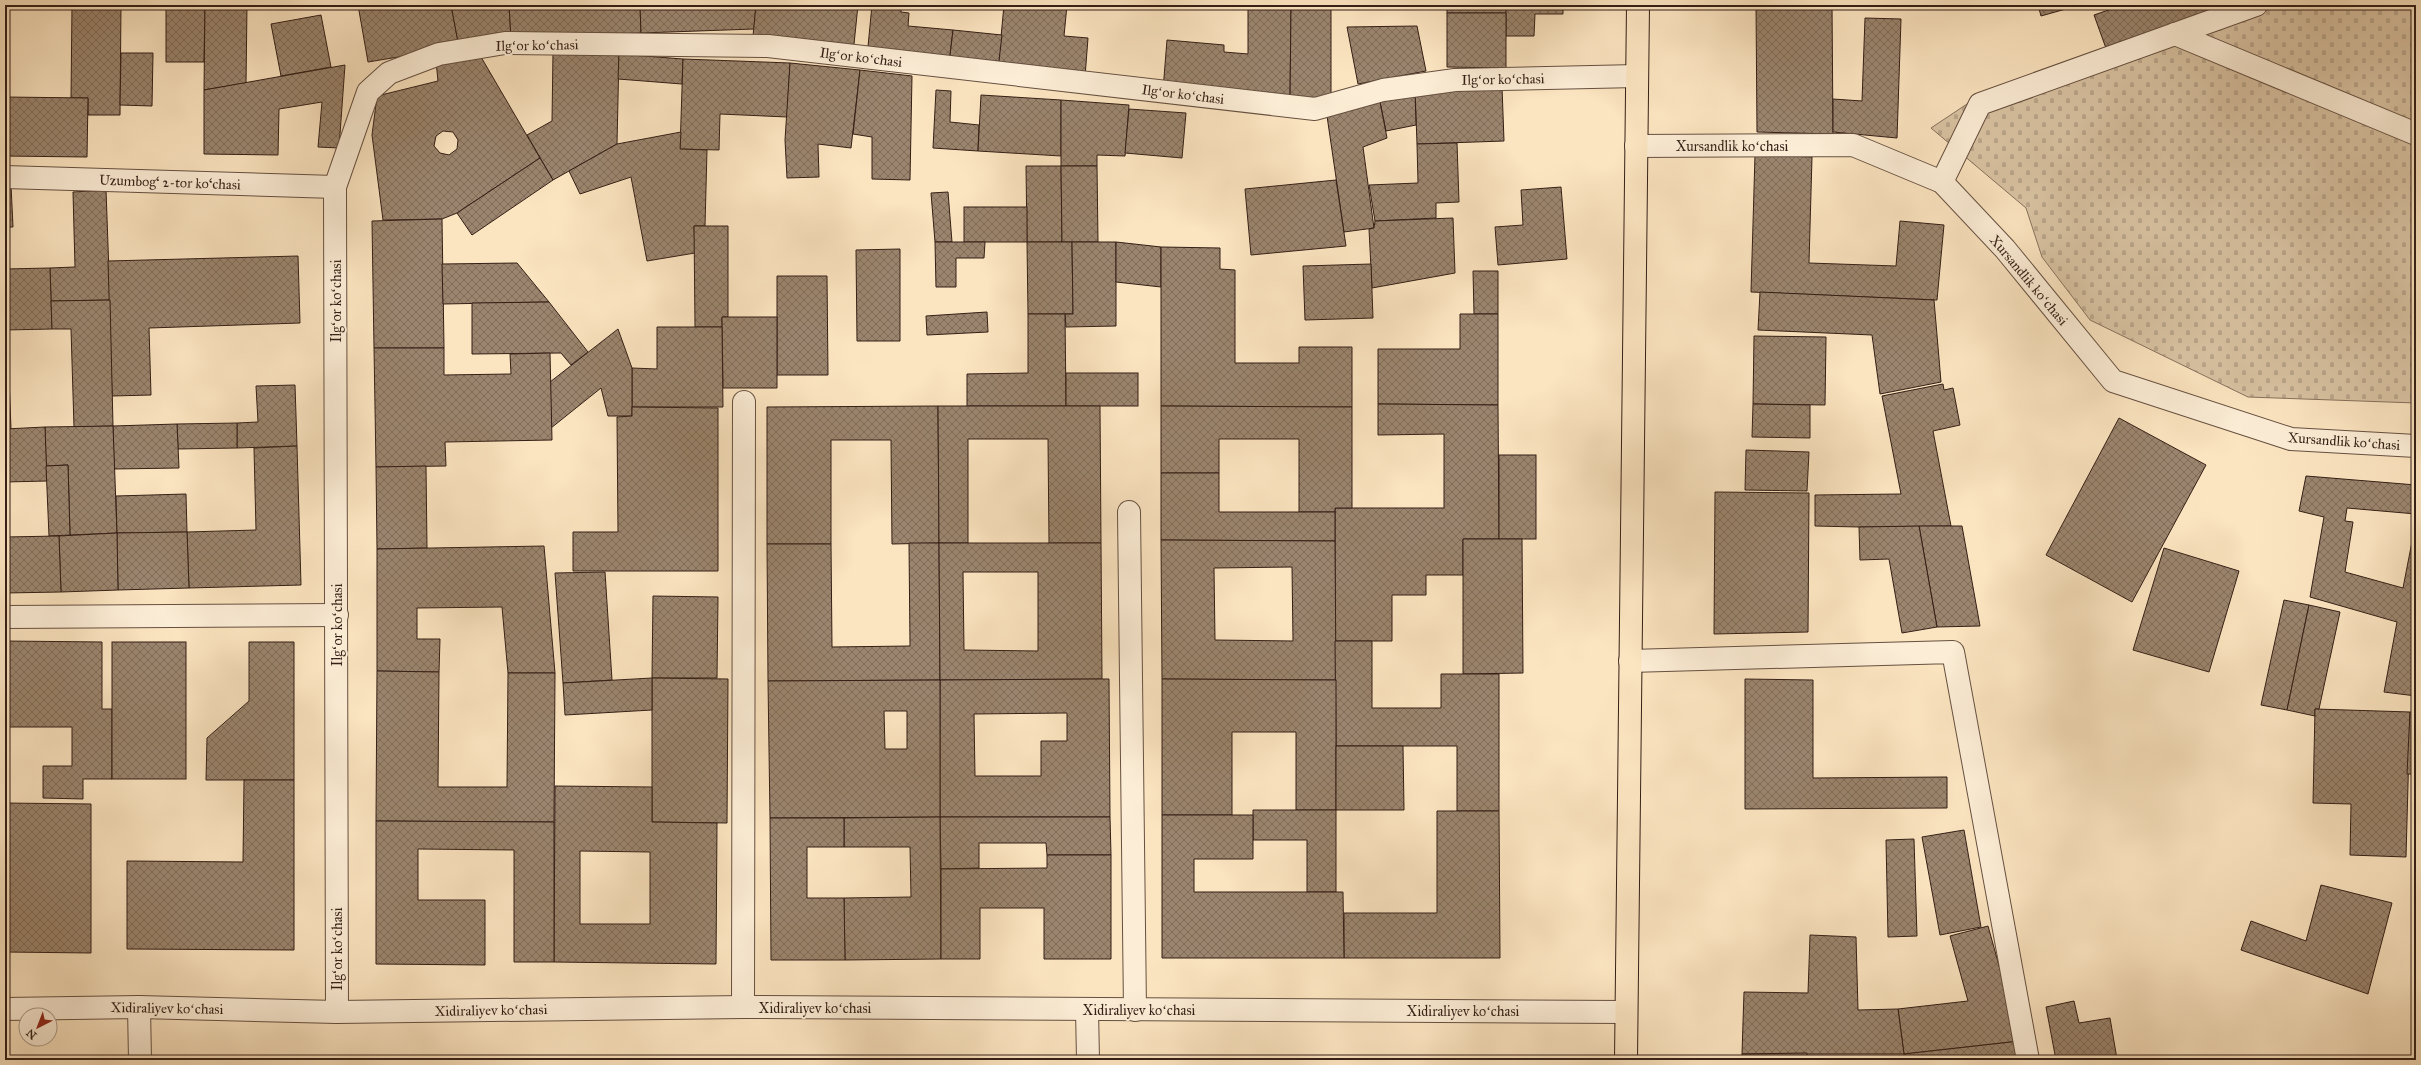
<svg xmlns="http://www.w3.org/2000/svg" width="2421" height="1065" viewBox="0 0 2421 1065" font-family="'IM FELL Great Primer',serif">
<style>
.cemetery{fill:url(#cemetery-stones);stroke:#86715c}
.building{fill:url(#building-cross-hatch);stroke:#341f16;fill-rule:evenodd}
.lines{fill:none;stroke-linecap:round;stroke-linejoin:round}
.minor-casing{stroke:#665040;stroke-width:24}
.major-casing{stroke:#341f16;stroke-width:24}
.minor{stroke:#fcedd6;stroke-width:22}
.major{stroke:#fbe4c0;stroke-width:22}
.labels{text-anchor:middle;stroke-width:4;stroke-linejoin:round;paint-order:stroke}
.street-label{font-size:14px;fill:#341f16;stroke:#fcedd6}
</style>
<defs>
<pattern id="cemetery-stones" width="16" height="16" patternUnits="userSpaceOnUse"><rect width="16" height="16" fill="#d9c3a3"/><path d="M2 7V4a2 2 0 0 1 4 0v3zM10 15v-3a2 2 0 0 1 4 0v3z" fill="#bba78c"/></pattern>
<pattern id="building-cross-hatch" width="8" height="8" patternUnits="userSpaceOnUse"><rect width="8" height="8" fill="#9b856e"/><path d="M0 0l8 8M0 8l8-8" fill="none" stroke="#7f6c59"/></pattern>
</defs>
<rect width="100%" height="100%" fill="#fbe4c0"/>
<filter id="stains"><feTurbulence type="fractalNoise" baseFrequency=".005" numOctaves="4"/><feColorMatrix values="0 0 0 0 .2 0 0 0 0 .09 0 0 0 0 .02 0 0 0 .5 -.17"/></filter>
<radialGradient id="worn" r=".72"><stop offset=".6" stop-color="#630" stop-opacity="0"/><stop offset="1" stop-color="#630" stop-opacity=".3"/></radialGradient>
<path class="cemetery" d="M2240,5H2416V403L2248,397L2090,320L2042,257L2026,208L1931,128L1976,98Z"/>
<g class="building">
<path d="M72,5H121L120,115H88V98H71Z"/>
<path d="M166,5H205L204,62H166Z"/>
<path d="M205,5H247L246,83L204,90Z"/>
<path d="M358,5H451L459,47L368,62Z"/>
<path d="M451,5H509L511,38L459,47Z"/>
<path d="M509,5H640L641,33L511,38Z"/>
<path d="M640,5H756L754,29L641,33Z"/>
<path d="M756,5H858L853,54L753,36Z"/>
<path d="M872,5H901V12L909,13L908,26L953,30L949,64L867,57Z"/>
<path d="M1004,5H1067L1064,36L1088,38L1085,77L998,69Z"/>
<path d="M1248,5H1291L1290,102L1163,90L1167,40L1224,45V52L1248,54Z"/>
<path d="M1291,5H1331V102H1290Z"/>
<rect x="1447" y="5" width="59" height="8"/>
<path d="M1506,5H1563V14H1535L1534,36H1506Z"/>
<path d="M1756,5H1832L1833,134L1757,132Z"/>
<path d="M2038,5H2080L2041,16Z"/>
<path d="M2123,5H2228L2107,51L2094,15Z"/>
<path d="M1447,13H1506V68L1447,67Z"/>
<path d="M321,15L331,67L281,76L271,24Z"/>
<path d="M1865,18L1901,19L1897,138L1833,132V99L1862,101Z"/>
<path d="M1417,26L1426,71L1358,84L1347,27Z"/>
<path d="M953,30L1002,35L998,69L949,64Z"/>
<path d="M553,52L619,54L617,144L553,180L527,135L552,121Z"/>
<path d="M121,53H153L152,106L120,105Z"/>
<path d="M619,54L683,59L682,84L618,79Z"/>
<path d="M481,57L540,158L457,213L442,219L383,220L372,135L377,96L438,81L436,61ZM443,131L453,132L458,140L457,149L449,155L440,153L434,146L436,136Z"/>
<path d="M683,59L790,63L787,117L720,114L719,150L680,149Z"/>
<path d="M790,63L860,70L851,148L818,144L819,177L787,178L785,140Z"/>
<path d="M345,65L339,148L318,147L322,102L279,109L278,155L204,154V90Z"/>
<path d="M860,70L912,76L910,180L872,179V137L853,134Z"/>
<path d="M1502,87L1504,141L1417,144L1415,90Z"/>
<path d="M936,90L951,91L950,122L979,125L978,151L933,148Z"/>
<path d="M1415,90L1416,125L1386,131L1379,97Z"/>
<path d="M981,95L1061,100V156L978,151Z"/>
<path d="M5,97L88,98L87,157L5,156Z"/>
<path d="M1379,97L1387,138L1363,147L1374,228L1344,232L1327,116Z"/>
<path d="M1061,100L1129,105L1125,156L1097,155V166H1061Z"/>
<path d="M1129,109L1186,113L1182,158L1125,153Z"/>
<path d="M681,132L680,149L707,150L705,226H694L695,253L647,261L631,177L580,194L569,171L617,144Z"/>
<path d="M1457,143L1459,202L1436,203V218L1375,221L1369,185L1418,183L1417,144Z"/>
<path d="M1755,155L1812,157L1809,263L1896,266L1900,221L1944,225L1937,300L1751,292Z"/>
<path d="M540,158L553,180L472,235L457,213Z"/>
<path d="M1026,166H1061L1062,242H1027Z"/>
<path d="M1061,166H1097L1098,242H1062Z"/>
<path d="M1336,180L1346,246L1251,255L1245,189Z"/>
<path d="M5,185H11L13,227H5Z"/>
<path d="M1561,187L1567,259L1498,265L1495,227L1523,225L1521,190Z"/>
<path d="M106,190L110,300L51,301L50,268L75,267L73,192Z"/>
<path d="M948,192L952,242H935L931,193Z"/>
<rect x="964" y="207" width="63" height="35"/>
<path d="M1453,218L1455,273L1372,288L1369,229L1374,228L1375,221Z"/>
<path d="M442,219L444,348H374L372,221Z"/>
<path d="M694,226H728V317H722V327H695Z"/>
<path d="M935,242H985L984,258H956V287H936Z"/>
<path d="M1027,242H1072L1073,314H1028Z"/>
<path d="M1072,242H1116V326L1066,327L1065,314H1073Z"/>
<path d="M1116,242L1161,247V287L1116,282Z"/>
<path d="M1161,247L1220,248V269L1235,270V363H1299V347H1352V407L1161,406Z"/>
<path d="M900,249V341H857L856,250Z"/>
<path d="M298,256L300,323L149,328L151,395L112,396L108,261Z"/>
<path d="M517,263L549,302L443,304L442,264Z"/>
<path d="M1371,264L1373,318L1305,320L1303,266Z"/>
<path d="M50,268L52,329L5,330V269Z"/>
<path d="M1473,271H1498V314H1474Z"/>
<path d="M777,276H827L828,375H777Z"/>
<path d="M1760,292L1934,300L1941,382L1880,394L1872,335L1758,330Z"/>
<path d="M110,300L113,426L74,427L71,329H52L51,301Z"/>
<path d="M549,302L588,352L571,365L561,353L472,354V303Z"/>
<path d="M987,312L988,332L927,335L926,316Z"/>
<path d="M1028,314H1065L1066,406H967V374L1028,373Z"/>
<path d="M1460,314H1498V405L1378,404V349H1460Z"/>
<path d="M722,317H777V388H723Z"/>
<path d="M657,327H722L723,407H632V368L657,369Z"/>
<path d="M618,329L632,368V416H608L601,388L551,428L550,382Z"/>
<path d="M1754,336L1826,337L1825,405L1753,404Z"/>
<path d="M374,348H444V375L511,374L510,354L550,353L552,440L445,442L446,466L376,467Z"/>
<path d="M5,352H8L11,429H5Z"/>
<rect x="1066" y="373" width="72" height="33"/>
<path d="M1943,384L1944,390L1953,388L1960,425L1933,431L1951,526L1859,527L1815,526V495L1901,494L1882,396Z"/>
<path d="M295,385L297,446L237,448V423L258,422L256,386Z"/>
<path d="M1378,404L1498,405L1499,539H1463V575H1426V595H1392V641H1335V508H1444V434L1378,435Z"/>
<path d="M1753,404L1810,405V438L1752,437Z"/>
<path d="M938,406L939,543L892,544L891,440H831V544H767V407Z"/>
<path d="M938,406H1100L1101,543H1049L1048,439H968V543H939Z"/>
<path d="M1161,406L1352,407V508H1335V512H1299V439H1219V473H1161Z"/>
<path d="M632,407L718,408V571H573V532H618L617,417L632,416Z"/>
<path d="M2119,418L2206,465L2132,602L2046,555Z"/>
<path d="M237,423V448L178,449L177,424Z"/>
<path d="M177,424L179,468L114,469L113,426Z"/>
<path d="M113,426L117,533L70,535L68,465L46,466L45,427Z"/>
<path d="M45,427L47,481L5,482V429Z"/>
<path d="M297,446L301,585L189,588L187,532L256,530L254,448Z"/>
<path d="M1746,450L1809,452L1807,491L1745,490Z"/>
<rect x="1499" y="455" width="37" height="84"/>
<path d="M68,465L70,535L49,536L46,466Z"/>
<path d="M426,466L427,548L377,549L376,467Z"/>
<path d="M1161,473H1219V512H1335V541L1161,540Z"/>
<path d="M2306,476L2416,485V514L2347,508L2345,521L2353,522L2345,572L2403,588L2416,521V696L2384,692L2397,622L2310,597L2324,517L2299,511Z"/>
<path d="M1715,492L1809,493L1808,632L1714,634Z"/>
<path d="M186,494L187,532L117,533L116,496Z"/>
<path d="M1919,526H1962L1980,626L1937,627Z"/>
<path d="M1919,526L1937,627L1902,633L1889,559L1860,560L1859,527Z"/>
<path d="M187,532L189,588L118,590L117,533Z"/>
<path d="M117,533L118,590L61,592L59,536Z"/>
<path d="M59,536L61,592L5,593V537Z"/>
<path d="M1463,539H1522L1523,673L1463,674Z"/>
<path d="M1161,540L1335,541L1336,680L1162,679ZM1292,567L1293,641L1215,640L1214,568Z"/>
<path d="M909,543H939L940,680L768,681L767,544H831L832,647L910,646Z"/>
<path d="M939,543H1101L1102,679L940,680ZM963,572H1038V651L964,650Z"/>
<path d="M544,546L555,673H508L502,607L417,608V639H440L439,672L377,671V549Z"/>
<path d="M2164,548L2239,571L2209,672L2133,650Z"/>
<path d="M605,572L612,680L563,683L555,573Z"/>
<path d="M653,596L718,597L717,678H652Z"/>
<path d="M2284,600L2309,605L2287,710L2261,705Z"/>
<path d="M2309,605L2340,612L2319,709H2315V716L2287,710Z"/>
<path d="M5,641L102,642V709H112V779H83V799L43,798V766H72V727H5Z"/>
<path d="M1335,641H1372V708H1441V674H1499V811H1457V746H1336Z"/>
<rect x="112" y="642" width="74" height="137"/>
<path d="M249,642H294V780H206L207,738L249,701Z"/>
<path d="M377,671L439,672L438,787H507L508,673H555L554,822L376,821Z"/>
<path d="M652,678L728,679L727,823L652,822Z"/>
<path d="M652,678V710L565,715L563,683Z"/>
<path d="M1102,679H1109L1110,817H940V680ZM1067,713V741H1041V776H975L974,714Z"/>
<path d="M1162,679L1336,680V810H1296V732H1232V815H1162Z"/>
<path d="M1745,679L1813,680V778L1947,777V808L1745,809Z"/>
<path d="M940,680V817L770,818L768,681ZM884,711H907V749H885Z"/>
<path d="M2315,709L2410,712L2406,857L2350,855L2351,804L2313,803Z"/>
<path d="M2410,712H2416V774H2407Z"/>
<path d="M1336,746H1403L1404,810H1336Z"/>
<path d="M244,780H294V950L127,949V861L243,862Z"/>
<path d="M555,786L652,787V822L717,823L716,964L554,962ZM580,851L650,852V924H580Z"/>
<path d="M5,803L91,804V953L5,952Z"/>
<path d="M1253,810H1336V892H1307V840H1253Z"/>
<path d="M1437,811H1499L1500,958H1344V913H1437Z"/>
<path d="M1162,815H1253V859H1194V892H1343L1344,958H1162Z"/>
<path d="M940,817H1110L1111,855H1047L1046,843H979V868L941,869Z"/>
<path d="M940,817L941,959L845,960L844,898L911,897L910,847H844V818Z"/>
<path d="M770,818H844V847H807V898H844L845,960H771Z"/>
<path d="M376,821L554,822V962H514V850L418,849V900H485V965L376,964Z"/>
<path d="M1964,830L1981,927L1940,935L1922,837Z"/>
<path d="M1914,839L1917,936L1888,937L1886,840Z"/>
<path d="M1047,855H1111V959H1044V908H980V959H941V869L1047,868Z"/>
<path d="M2321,885L2392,903L2368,994L2241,950L2251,921L2306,941Z"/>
<path d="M1988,926L2020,1041L1904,1054L1898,1009L1968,1001L1950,936Z"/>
<path d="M1810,935L1856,937L1858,1010L1898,1009L1904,1054H1742L1744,992L1808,993Z"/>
<path d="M2074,1001L2079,1023L2110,1018L2117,1059L2056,1060L2046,1007Z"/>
<path d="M2020,1041L2022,1060H1904V1054Z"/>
<path d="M1807,1053V1060H1742V1054Z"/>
</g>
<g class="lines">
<g class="minor-casing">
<g id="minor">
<path d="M2175,34L2416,134"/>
<path d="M1636,146L1853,145L1942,182L2005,249L2113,381L2291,439L2416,446"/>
<path d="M5,177L335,187"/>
<path d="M1942,182L1980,104L2256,5"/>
<path d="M1129,512L1135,1010"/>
<path d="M5,617L337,615"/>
<path d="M1630,661L1953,652L2028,1060"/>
<path d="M139,1007L140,1060"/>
<path d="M743,1007L744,402"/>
<path d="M5,1009L139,1007L337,1012L743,1007L1625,1012"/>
<path d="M1087,1009L1088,1060"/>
<path d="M337,1012L335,187L368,92L389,73L439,54L505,43L768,46L1315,109L1383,90L1455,80L1637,76"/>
</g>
</g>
<g class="major-casing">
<path id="major" d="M1626,1060L1638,5"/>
</g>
<use href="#minor" class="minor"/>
<use href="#major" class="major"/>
</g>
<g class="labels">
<g class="street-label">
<text transform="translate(537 45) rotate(-1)" y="5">Ilgʻor koʻchasi</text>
<text transform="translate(861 57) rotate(7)" y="5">Ilgʻor koʻchasi</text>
<text transform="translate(1503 79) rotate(-1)" y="5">Ilgʻor koʻchasi</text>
<text transform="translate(1183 94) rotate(7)" y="5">Ilgʻor koʻchasi</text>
<text x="1732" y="151">Xursandlik koʻchasi</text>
<text transform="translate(170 182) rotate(2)" y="5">Uzumbog‘ 2-tor ko‘chasi</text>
<text transform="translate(2029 280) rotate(50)" y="5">Xursandlik koʻchasi</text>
<text transform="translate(336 301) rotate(-90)" y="5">Ilgʻor koʻchasi</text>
<text transform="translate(2344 441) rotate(4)" y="5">Xursandlik koʻchasi</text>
<text transform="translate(337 625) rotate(-90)" y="5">Ilgʻor koʻchasi</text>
<text transform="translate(337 949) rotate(-90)" y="5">Ilgʻor koʻchasi</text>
<text transform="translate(167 1008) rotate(1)" y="5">Xidiraliyev koʻchasi</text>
<text x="815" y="1013">Xidiraliyev koʻchasi</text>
<text transform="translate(491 1010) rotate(-1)" y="5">Xidiraliyev koʻchasi</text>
<text x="1139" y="1015">Xidiraliyev koʻchasi</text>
<text x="1463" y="1016">Xidiraliyev koʻchasi</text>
</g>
</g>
<rect width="2421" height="1065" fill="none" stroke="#fbe4c0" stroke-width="20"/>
<rect x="6" y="6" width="2409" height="1053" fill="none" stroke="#341f16" stroke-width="2"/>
<rect x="10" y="10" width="2401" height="1045" fill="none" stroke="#341f16"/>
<g transform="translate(38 1027) rotate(222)"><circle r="19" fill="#fcedd6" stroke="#ac9b89"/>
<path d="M0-3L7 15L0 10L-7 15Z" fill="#8f2418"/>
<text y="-6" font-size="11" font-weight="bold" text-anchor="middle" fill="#341f16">N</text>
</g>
<rect width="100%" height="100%" filter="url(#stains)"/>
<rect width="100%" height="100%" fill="url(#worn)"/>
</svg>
